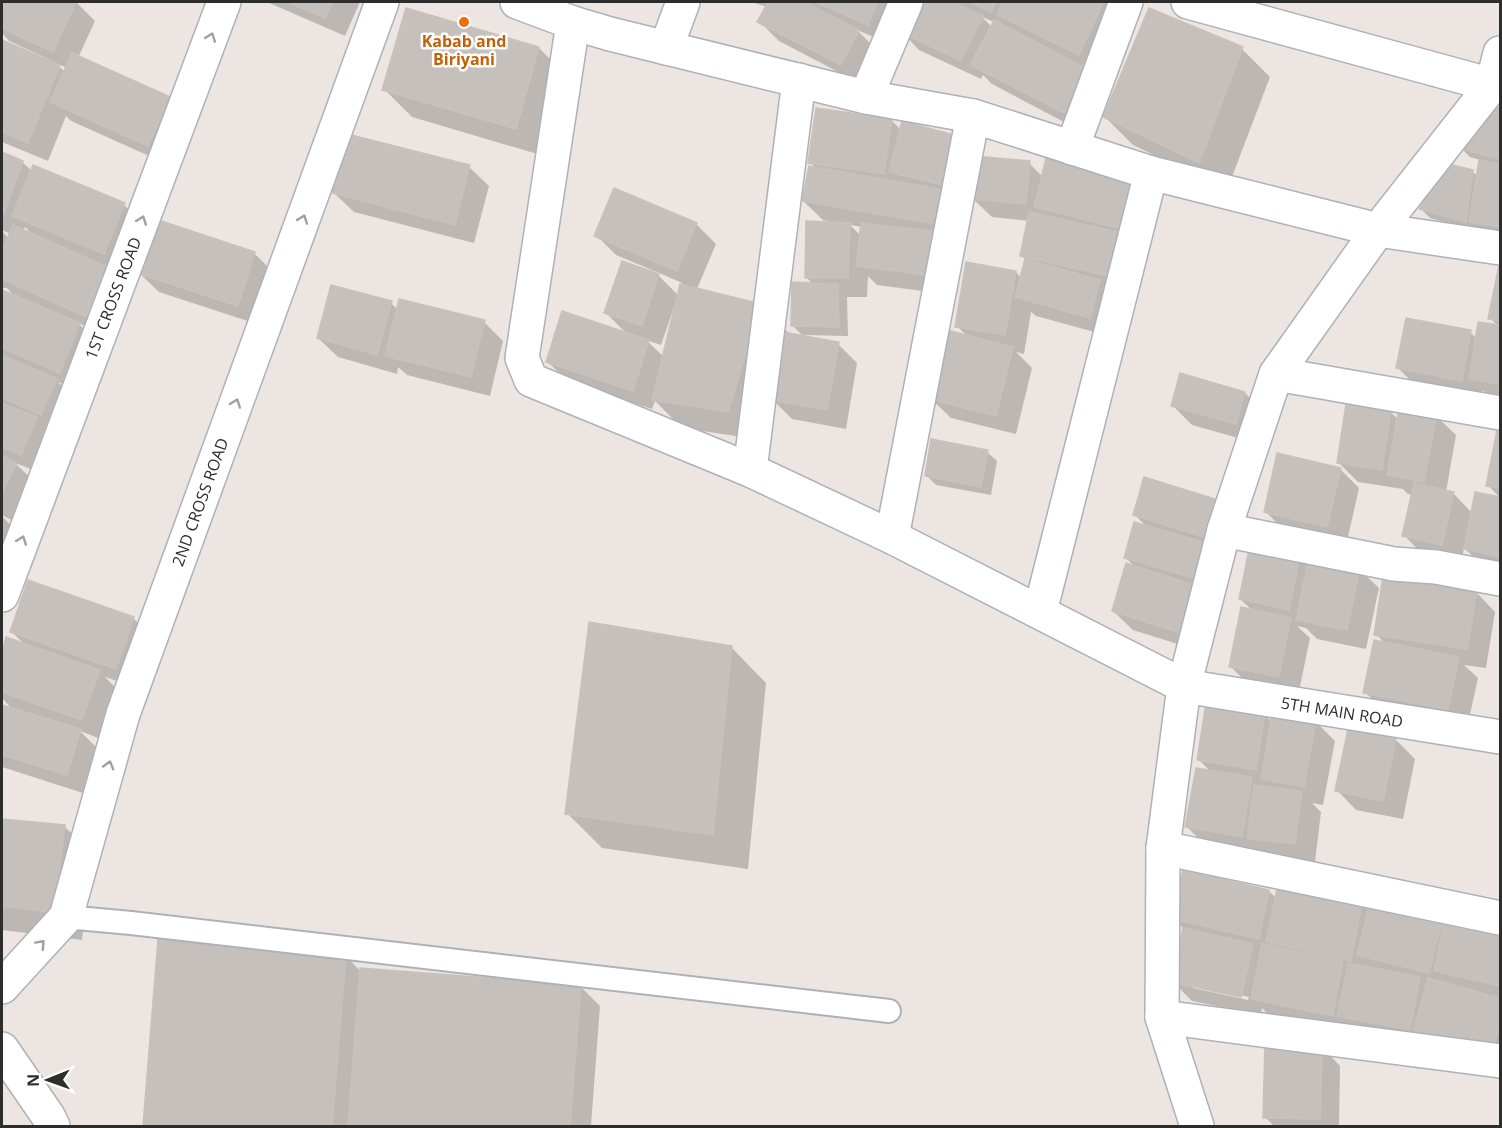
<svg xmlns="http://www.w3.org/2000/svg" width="1502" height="1128" viewBox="0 0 1502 1128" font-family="'Open Sans',sans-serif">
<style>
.shadow{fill:#0003;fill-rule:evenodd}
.building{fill:#c6c0bc;stroke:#c9c0ba;stroke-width:1.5}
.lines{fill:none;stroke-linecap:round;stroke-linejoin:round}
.lane-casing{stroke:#adb2b8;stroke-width:26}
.street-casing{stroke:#adb2b8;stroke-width:36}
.secondary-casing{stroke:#adb2b8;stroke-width:36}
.lane{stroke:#fff;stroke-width:22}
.street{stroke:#fff;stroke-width:33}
.secondary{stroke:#fff;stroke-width:33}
.oneway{stroke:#a0a0a0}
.food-dot{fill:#e8710a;stroke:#fff;stroke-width:2}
.labels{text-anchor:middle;stroke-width:5;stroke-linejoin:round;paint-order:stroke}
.food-label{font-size:16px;font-weight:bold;fill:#c56008;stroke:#fff}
.street-label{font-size:16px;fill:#2d2d2d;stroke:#fff}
</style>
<rect width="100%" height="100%" fill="#ede5e1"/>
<g class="shadow">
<path d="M2,2H76L95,21L78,58L169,98L189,118L167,164L71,121L66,116L48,161L2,142V42L47,61L48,59L9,41L2,33ZM56,63L67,68L65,72Z"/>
<path d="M267,2H360L345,36Z"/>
<path d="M751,2H904L888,43L857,30L878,51L861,84L779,41L759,21L767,7Z"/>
<path d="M913,2H1129L1098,73L1081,65L1105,89L1083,132L992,84L983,75L981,79L919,50L900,30ZM982,17L994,22L992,27Z"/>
<path d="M539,48L567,76L544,156L412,117L384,89Z"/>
<path d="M1242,49L1270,77L1227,190L1133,145L1105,117Z"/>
<path d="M1493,109L1500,110V243L1490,241L1476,227L1475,231L1430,218L1421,209L1472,171L1478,177L1480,160L1470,157L1461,148Z"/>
<path d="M891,120L901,130L953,136L945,294L877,285L868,276L867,297H847L848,336L802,335L792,325L813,284L806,277L830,222L823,220L803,201L817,169L810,162ZM850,225L862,227L861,236Z"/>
<path d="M2,154L22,162L32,171L34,167L124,205L144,224L124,273L102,264L126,288L105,335L78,323L99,344L79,391L58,382L76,400L61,434L44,427L55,438L41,473L15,463L36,483L15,522L2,515V291L15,297L7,288H2V231L9,239L11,234L2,230ZM25,227L34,236L23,231Z"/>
<path d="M1029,163L1043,177L1138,183L1109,336L1036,316L1031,312L1024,354L1016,352L1032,368L1016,434L951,418L931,399L968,337L957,326L1016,272L1021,278L1026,260L1021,256L1029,221L992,217L972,198Z"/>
<path d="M469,167L489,186L474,243L354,212L334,193Z"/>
<path d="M615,190L697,225L716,244L697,289L761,306L790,334L838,344L857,363L846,429L792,419L773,400L756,439L682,428L655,401L652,409L567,381L547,361L628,335L606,313L653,273L654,271L616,255L596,235ZM655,271L682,283L679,296L654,271ZM674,307L676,308L664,357L646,340L661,345Z"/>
<path d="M254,253L274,273L257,324L159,292L139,273Z"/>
<path d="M1500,267V399L1490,398L1483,390L1481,399L1417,387L1398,368L1470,332L1477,339L1498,326L1490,318Z"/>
<path d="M391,303L398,310L484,322L503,341L490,396L407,375L398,367L397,374L338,357L318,338Z"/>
<path d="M1181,375L1245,393L1264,413L1256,443L1192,425L1172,405Z"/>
<path d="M1391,412L1398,420L1436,416L1456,435L1446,492L1453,493L1472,513L1476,493L1500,498V571L1485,568L1464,548L1461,564L1423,555L1404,535L1413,495L1408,494L1403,489L1358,482L1338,462Z"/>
<path d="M1499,427H1500V498L1488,485Z"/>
<path d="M987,452L997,461L991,495L936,485L926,475Z"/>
<path d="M1340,469L1359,488L1346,546L1285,531L1266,512Z"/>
<path d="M1145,479L1227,556L1203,652L1133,630L1113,611L1136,568L1126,558L1147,527L1134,514Z"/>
<path d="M2,516L20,535L2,579Z"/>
<path d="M1301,552L1359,569L1379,588L1366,649L1317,639L1306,628L1297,626L1310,638L1298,696L1250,686L1231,667L1253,611L1240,599Z"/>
<path d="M1476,592L1495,612L1486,668L1464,665L1478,678L1467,728L1385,712L1365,692L1386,644L1376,634Z"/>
<path d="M133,618L153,638L135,687L105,677L119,691L101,739L80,731L99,750L86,794L2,767V707L14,711L2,698V655L7,639L26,646L12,632Z"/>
<path d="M731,647L766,683L748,869L602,848L567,813Z"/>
<path d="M1264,714L1272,722L1315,721L1335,741L1323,805L1312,803L1321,812L1315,862L1268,857L1262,850L1261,855L1206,846L1187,827L1211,772L1198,759Z"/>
<path d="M1395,739L1415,759L1403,819L1356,810L1337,790Z"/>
<path d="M2,820L64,826L92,854L82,940L2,930Z"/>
<path d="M1281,882L1500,929V1073L1272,1018L1262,1008L1261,1015L1192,1001L1172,981L1184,929L1174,919L1269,891L1277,899ZM1193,985L1249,997L1248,1000L1193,988Z"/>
<path d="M160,940L345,955L361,972L581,987L600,1006L591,1126H144Z"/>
<path d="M1321,1046L1340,1066L1339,1126H1274L1265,1117Z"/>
</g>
<g class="building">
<path d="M2,2H76L53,52L2,28Z"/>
<path d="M288,2H332L325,18Z"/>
<path d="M768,2H805L859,30L841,65L757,22Z"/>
<path d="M816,2H878L868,25Z"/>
<path d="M911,2H953L983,16L961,61L898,31Z"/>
<path d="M969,2H996L991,12Z"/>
<path d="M1003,2H1101L1103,3L1079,55L997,15Z"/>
<path d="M406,8L539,47L516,129L382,90Z"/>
<path d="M1149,8L1243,47L1199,163L1103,117Z"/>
<path d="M994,20L1087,69L1064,113L970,65Z"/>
<path d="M2,40L60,65L28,143L2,132Z"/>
<path d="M72,53L170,97L148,146L50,102Z"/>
<path d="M1492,107L1500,108V159L1459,148Z"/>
<path d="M816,108L892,119L884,174L808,163Z"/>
<path d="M902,121L954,135L942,185L889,172Z"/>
<path d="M347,134L470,165L455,225L332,193Z"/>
<path d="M2,152L23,161L2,218Z"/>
<path d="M974,156L1030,161L1026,204L971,199Z"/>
<path d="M1046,158L1138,181L1126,230L1034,207Z"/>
<path d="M1479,160L1500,164V227L1469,222Z"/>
<path d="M1449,164L1473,170L1466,222L1419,209Z"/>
<path d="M33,165L125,203L104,254L12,216Z"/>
<path d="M809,166L946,190L940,225L802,201Z"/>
<path d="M614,188L697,223L677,271L594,236Z"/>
<path d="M1029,212L1123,233L1113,277L1020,256Z"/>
<path d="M155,219L255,252L238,306L137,273Z"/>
<path d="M806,221L850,223L848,278H805Z"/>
<path d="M861,223L932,231L926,275L856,266Z"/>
<path d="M13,225L107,267L86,317L2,279V251Z"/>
<path d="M1025,259L1100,280L1090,318L1015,297Z"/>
<path d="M622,261L659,274L642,326L604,313Z"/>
<path d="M966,262L1016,271L1005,335L955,327Z"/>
<path d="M1499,265H1500V321L1488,319Z"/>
<path d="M792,282L838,284L839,327L791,326Z"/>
<path d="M680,284L761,304L728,412L652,400Z"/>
<path d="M331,285L392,301L377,355L317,338Z"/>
<path d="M2,290L80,323L60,373L2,348Z"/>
<path d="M399,299L485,320L471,377L385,356Z"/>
<path d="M562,311L649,340L633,391L546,362Z"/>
<path d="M1406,318L1471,330L1462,381L1396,368Z"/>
<path d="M1478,322L1500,325V384L1469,379Z"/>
<path d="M947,330L1013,347L996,416L930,399Z"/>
<path d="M783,332L839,342L827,410L771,400Z"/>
<path d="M2,355L57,379L41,415L2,398Z"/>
<path d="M1180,373L1245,392L1236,424L1171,406Z"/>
<path d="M2,403L37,417L21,455L2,447Z"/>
<path d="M1346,404L1391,411L1382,470L1337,463Z"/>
<path d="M1399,407L1437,414L1424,482L1387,475Z"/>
<path d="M1498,425H1500V488L1486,486Z"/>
<path d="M931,439L988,450L981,487L925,476Z"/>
<path d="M1277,453L1341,468L1327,527L1264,512Z"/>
<path d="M2,456L17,463L2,492Z"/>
<path d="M1144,477L1218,500L1207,538L1133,515Z"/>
<path d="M1414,483L1454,492L1442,545L1402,536Z"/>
<path d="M1475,492L1500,497V557L1464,549Z"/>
<path d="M1134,522L1210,544L1200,580L1124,558Z"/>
<path d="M1251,540L1301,550L1289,610L1239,599Z"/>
<path d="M1309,557L1360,567L1347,630L1296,620Z"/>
<path d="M1126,563L1198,586L1183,634L1112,611Z"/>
<path d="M1383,576L1477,591L1467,649L1374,635Z"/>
<path d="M28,580L134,617L116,669L10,632Z"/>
<path d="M1241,607L1291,618L1279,677L1229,667Z"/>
<path d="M589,622L732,646L713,835L565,814Z"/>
<path d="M6,637L100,670L82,720L2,692V651Z"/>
<path d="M1374,640L1459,657L1448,710L1363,693Z"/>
<path d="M1206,703L1265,713L1256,770L1197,760Z"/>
<path d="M2,705L81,729L67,775L2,755Z"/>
<path d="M1272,712L1316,720L1304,787L1261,779Z"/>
<path d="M1348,729L1396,738L1383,801L1335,791Z"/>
<path d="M1196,768L1252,777L1242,837L1185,827Z"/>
<path d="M1254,785L1302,791L1295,844L1247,838Z"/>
<path d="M2,819L65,825L54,913L2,906Z"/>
<path d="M1183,870L1269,890L1259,939L1172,919Z"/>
<path d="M1279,880L1363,898L1351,961L1266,942Z"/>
<path d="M1371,898L1443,916L1429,973L1357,955Z"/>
<path d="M1445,915L1500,927V986L1434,971Z"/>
<path d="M1183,928L1253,944L1241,997L1171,982Z"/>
<path d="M158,939L346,954L332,1126H143Z"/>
<path d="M1262,944L1343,961L1333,1016L1251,999Z"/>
<path d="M1348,963L1420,977L1410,1030L1337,1016Z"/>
<path d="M360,968L581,985L570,1126H348Z"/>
<path d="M1428,978L1500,998V1023L1491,1057L1412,1035Z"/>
<path d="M1265,1043L1322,1045L1320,1119L1263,1118Z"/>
</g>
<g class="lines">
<g class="lane-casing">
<path id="lane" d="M66,917L131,923L889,1011"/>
</g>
<g class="street-casing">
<g id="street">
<path d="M517,2L573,23L610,34L866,97L973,116L1151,173L1378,230L1500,248"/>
<path d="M1188,2L1492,85L1500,86"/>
<path d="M573,23L522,358L531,380L750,470L892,537L1184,686L1500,737"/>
<path d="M666,48L683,2"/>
<path d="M866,97L906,2"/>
<path d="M1072,148L1126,2"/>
<path d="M1276,374L1500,413"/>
<path d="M750,470L799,80"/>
<path d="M1224,530L1394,564L1436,567L1500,579"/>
<path d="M892,537L973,116"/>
<path d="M2,595L224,2"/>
<path d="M1040,612L1151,173"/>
<path d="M1163,848L1500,918"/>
<path d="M2,987L66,917L123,714L382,2"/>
<path d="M1162,1017L1500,1061"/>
<path d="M1197,1126L1162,1017L1163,848L1184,686L1224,530L1276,374L1378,230L1492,85L1500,53"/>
</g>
</g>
<g class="secondary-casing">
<path id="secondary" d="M2,1049L48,1116L53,1126"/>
</g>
<use href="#lane" class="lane"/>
<use href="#street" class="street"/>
<use href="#secondary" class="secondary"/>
</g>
<defs><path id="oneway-chevron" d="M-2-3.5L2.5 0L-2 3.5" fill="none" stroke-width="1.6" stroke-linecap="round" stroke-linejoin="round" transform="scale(1.5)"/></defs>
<g class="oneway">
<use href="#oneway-chevron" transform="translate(211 37) rotate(-69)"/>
<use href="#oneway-chevron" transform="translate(303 219) rotate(-70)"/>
<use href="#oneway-chevron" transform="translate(142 220) rotate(-69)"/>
<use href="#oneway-chevron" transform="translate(236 403) rotate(-70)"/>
<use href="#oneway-chevron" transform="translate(22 540) rotate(-69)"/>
<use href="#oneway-chevron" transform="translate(109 765) rotate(-74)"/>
<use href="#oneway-chevron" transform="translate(41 944) rotate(-47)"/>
</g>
<circle class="food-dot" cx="464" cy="22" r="6"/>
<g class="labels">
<g class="food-label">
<text x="464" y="47">Kabab and<tspan x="464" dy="18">Biriyani</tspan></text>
</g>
<g class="street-label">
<text transform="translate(113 298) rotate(-69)" y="6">1ST CROSS ROAD</text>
<text transform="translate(200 502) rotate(-70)" y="6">2ND CROSS ROAD</text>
<text transform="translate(1342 712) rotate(9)" y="6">5TH MAIN ROAD</text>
</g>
</g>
<rect width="1502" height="1128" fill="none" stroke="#2d2d2d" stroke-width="6"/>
<g transform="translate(48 1080) rotate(269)" stroke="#ffffff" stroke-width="4.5" paint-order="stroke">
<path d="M0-4.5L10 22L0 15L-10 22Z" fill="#2d2d2d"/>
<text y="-9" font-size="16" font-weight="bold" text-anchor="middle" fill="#2d2d2d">N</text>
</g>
</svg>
